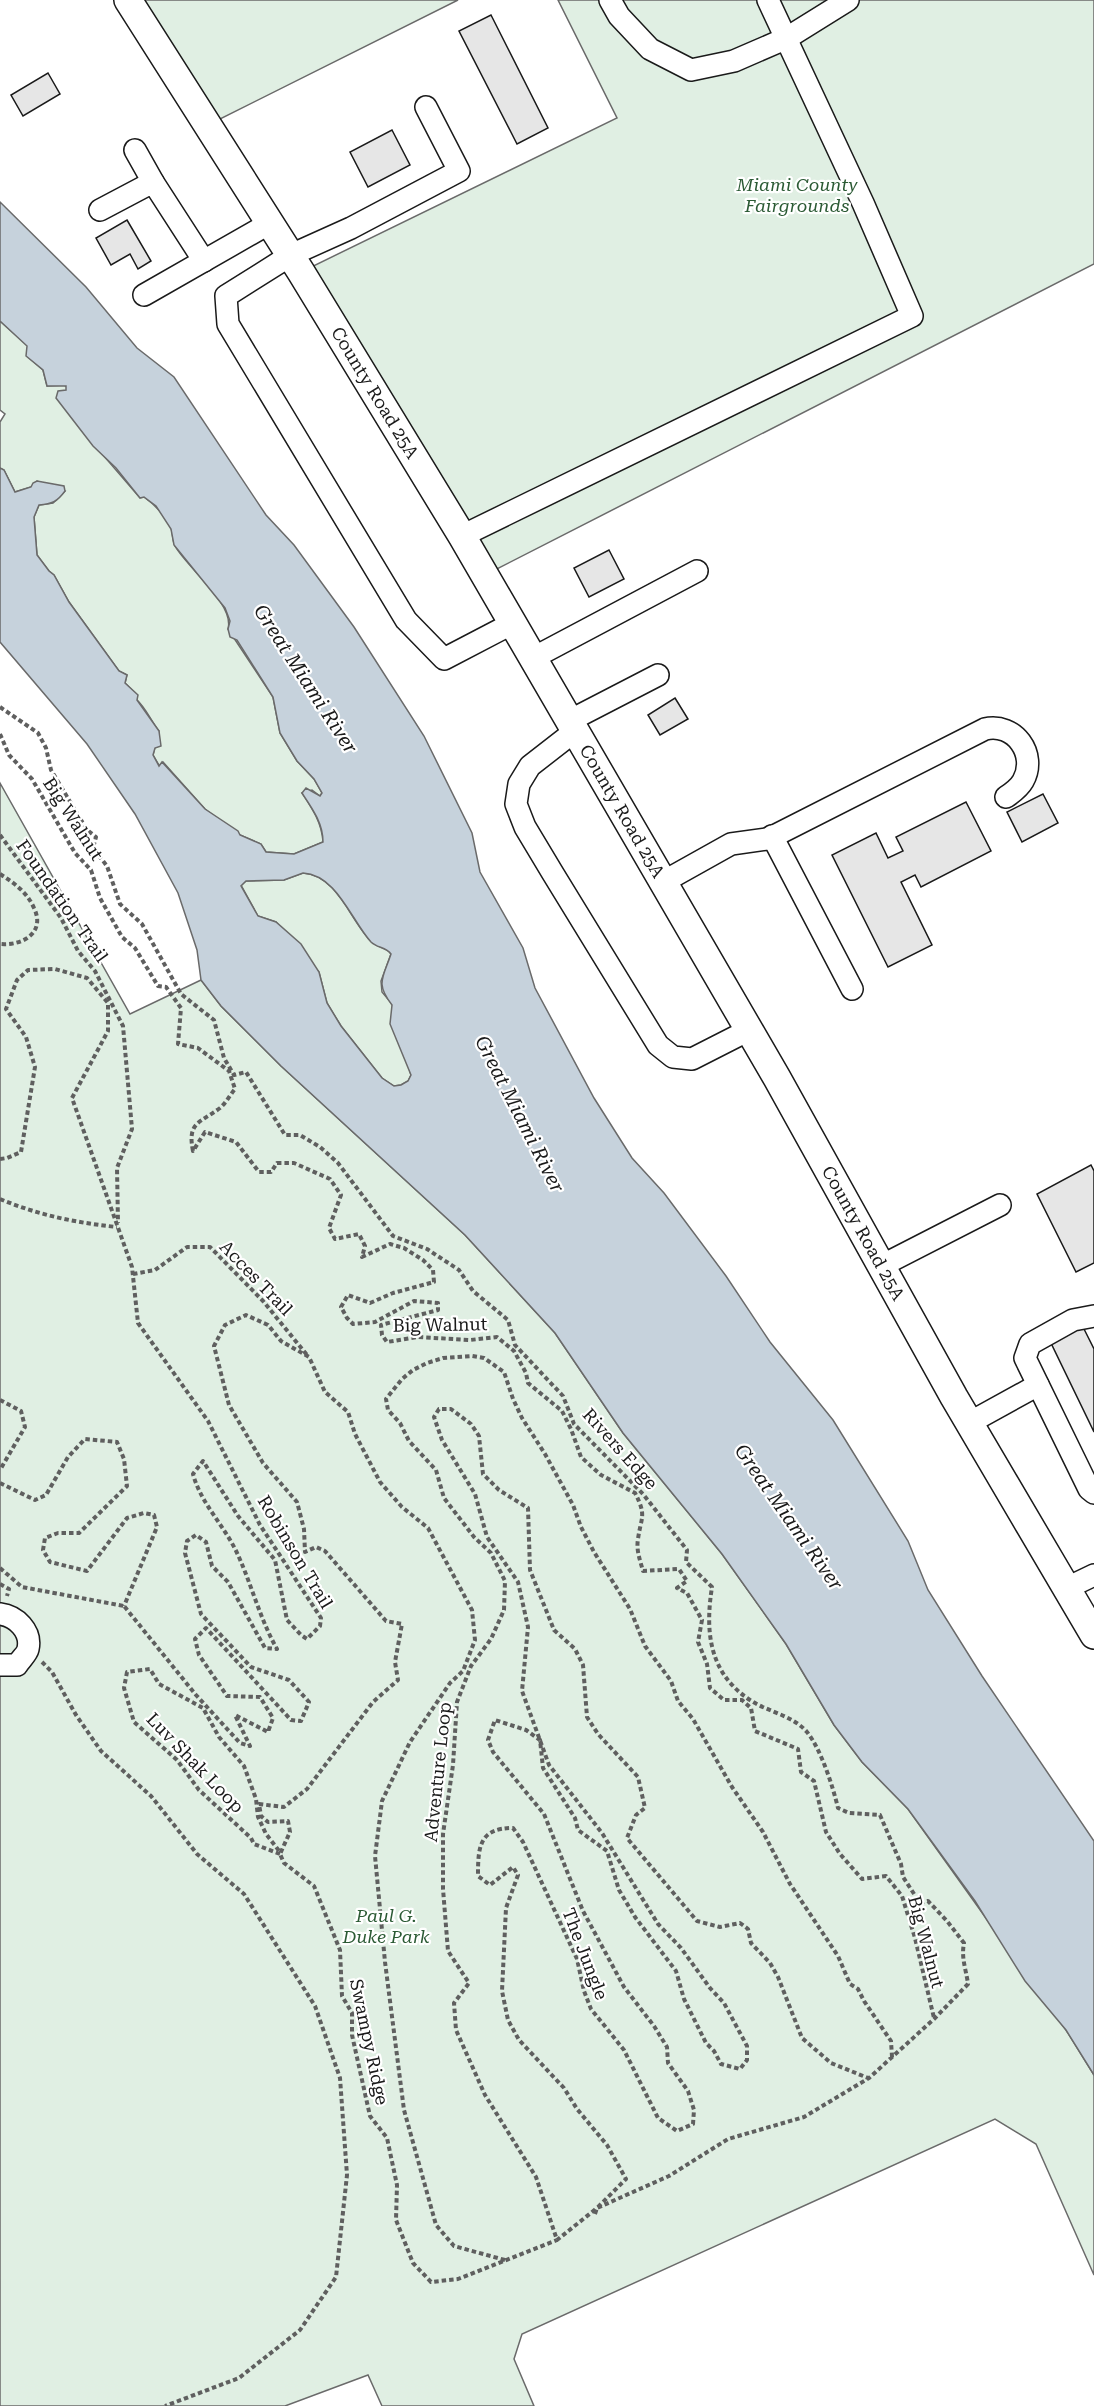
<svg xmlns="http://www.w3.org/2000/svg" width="1094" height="2406" viewBox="0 0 1094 2406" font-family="'Roboto Serif',serif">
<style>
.green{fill:#e0efe3;stroke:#6a6a6a;stroke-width:1.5}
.water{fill:#c6d2dc;stroke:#6a6a6a;stroke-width:1.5;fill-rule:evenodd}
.building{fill:#e6e6e6;stroke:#1a1a1a;stroke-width:1.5}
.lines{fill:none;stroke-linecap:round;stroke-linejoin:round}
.minor-casing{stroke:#1a1a1a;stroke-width:24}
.major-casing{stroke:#1a1a1a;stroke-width:30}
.path{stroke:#5f5f5f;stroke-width:4;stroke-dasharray:4.5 3;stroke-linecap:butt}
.minor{stroke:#fff;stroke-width:21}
.major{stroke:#fff;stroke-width:27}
.labels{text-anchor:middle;stroke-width:4.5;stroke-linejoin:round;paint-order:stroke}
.park-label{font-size:18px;font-style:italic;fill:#2b5a34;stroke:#fff}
.street-label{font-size:18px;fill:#1a1a1a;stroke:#fff}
.water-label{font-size:20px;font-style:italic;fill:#1a1a1a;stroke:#fff}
</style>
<rect width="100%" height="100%" fill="#fff"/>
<g class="green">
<path d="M128,0H458L208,125Z"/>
<path d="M558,0H1094V264L485,575L301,272L617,118Z"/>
<path d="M0,321L28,346L27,356L43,370L47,386L64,385L67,387L78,426L140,498L144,497C155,505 165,515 171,528C173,533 172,540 175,546C187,568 235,604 228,629L273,697L280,733L297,761L314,779L322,793L320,796L312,790L302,793C312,808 322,823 323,842L294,854L266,852L261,844L240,835L205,809L163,762L160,767L153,755L159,731C151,721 146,708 137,700V695L125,683L127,675L119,671L69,602L54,575L49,571L37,555L34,517L39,505L53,503L65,491L37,481L31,487L15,492L4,470L0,468V422L5,414L0,410Z"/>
<path d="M0,783L130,1014L201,980L221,1006L281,1066L465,1235L555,1333L623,1433L722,1554L786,1644L834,1725L862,1762L908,1809L1066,2030L1094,2075V2275L1036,2144L995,2119L522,2334L514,2359L534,2406H382L368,2375L285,2406H0Z"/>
<path d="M303,873C338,875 351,923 372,942C376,946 384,948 389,951L391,954L381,981L382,992L392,1004L411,1075L408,1081L401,1085L394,1086L382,1078L341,1026L327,1003L319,972L276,922L258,916L241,885L246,881L284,880Z"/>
</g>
<path class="water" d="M0,202L86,287L137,348L174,377L266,515L294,545L354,627L424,736L472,833L480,872L523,948L535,988L594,1098L632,1158L664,1193L726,1276L770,1342L833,1420L908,1541L928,1590L982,1676L1094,1841V2075L1066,2030L1025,1981L975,1901L908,1809L862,1762L834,1725L786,1644L722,1554L623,1433L555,1333L465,1235L281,1066L221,1006L201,980L197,950L178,893L135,814L87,744L0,642V468L4,470L15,492L31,487L33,483L37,481L64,486L65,491C57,502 52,504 39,505L34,517L37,555L49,571L54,575L69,602L119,671L127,675L125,683L138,695L137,700L159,731L161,746L155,748L153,755L159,766L162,762L205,809L238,831L240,835L261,844L266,852L294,854L323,842C323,823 312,808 302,793L306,788L320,796L322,793L314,779L297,761L280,733L273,697L237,640L230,637L228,629L230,621L225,608L174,545L171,529L156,506L144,497L140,498L116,468L93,446L56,398L58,391L66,390V386H47L43,370L26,356L27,346L0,321ZM303,873C337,875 351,920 371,942C377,948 386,947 391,954C383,978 375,983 392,1005L390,1024L411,1075L408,1081L401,1085L394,1086L382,1078L341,1026L327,1003L319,972L301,944L276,922L258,916L241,886L246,881L284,880Z"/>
<g class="building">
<path d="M491,15L548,128L517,144L459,31Z"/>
<path d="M48,73L60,94L23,116L11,95Z"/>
<path d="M392,130L410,165L368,187L350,152Z"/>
<path d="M127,220L151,261L138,269L130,254L111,265L96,238Z"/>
<path d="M609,550L624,579L589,597L574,568Z"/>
<path d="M675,698L688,719L660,735L648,715Z"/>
<path d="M1043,794L1058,823L1022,842L1007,812Z"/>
<path d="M966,802L991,851L921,887L915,875L901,882L932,945L888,967L832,855L876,833L888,858L903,851L896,837Z"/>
<path d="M1091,1165L1094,1171V1263L1076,1272L1037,1194Z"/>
<path d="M1082,1325L1094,1349V1432L1050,1341Z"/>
</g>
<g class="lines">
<g class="minor-casing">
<g id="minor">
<path d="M610,0L619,16L650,49L691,70L734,61L787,38L848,0"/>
<path d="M426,107L459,171L351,228L291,255L226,296L228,324L406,620L444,659L513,623"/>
<path d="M135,150L153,182"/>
<path d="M100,210L153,182L204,261"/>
<path d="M144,295L270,223"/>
<path d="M462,536L912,316L863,203L768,0"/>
<path d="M533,658L697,571"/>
<path d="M569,721L658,675"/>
<path d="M575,731L530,766L519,784L516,804L525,827L552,872L658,1045L673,1057L692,1059L749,1030"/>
<path d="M772,836L852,989"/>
<path d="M663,882L731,844L767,839L776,835L985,729C1014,722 1038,754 1023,781C1019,788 1012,793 1006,797"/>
<path d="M881,1266L1000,1205"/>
<path d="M1094,1316L1073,1320L1030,1344L1025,1358L1089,1489L1094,1493"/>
<path d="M969,1423L1038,1385"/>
<path d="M1067,1588L1094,1575"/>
<path d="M0,1614C16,1616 32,1631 28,1649C27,1654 20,1660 17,1665H0"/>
</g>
</g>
<g class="major-casing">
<g id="major">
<path id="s1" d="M128,0L301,272L462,536L777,1078L954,1397L1094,1635"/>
</g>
</g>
<g class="path">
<path d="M0,707L38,733L46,748L51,770L87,830L96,837L93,848L107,866L120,904L142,924L181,994L214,1020L224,1058L234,1075L246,1072L285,1135H300L320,1147L338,1163L393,1236L427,1249L459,1270L473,1291L508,1320L515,1345L563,1396L574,1424L643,1494L687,1550L686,1562L712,1587C705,1631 709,1671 747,1698C766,1712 791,1714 807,1732C821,1749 833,1787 838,1808L849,1813L880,1815L901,1864L903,1877L920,1903L928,1901L947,1921L964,1943C961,1958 966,1969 968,1984L934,2019L869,2078L804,2117L728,2139L669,2176L597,2208L557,2240L536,2177L485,2095L456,2030L454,2003L469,1983L448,1951L443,1889V1834L453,1765L457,1702L471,1666L491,1639L504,1610L505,1581L491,1553L474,1537L444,1498L436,1470L409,1441L400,1423L388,1410L386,1399L402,1379L413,1370L427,1363L443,1358L472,1356L484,1358L504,1372L513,1399L522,1418L545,1454L573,1505L581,1527L594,1552L630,1609L645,1646L671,1681L678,1701L693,1719L732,1787L763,1832L790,1884L838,1956L850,1984L858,1989L864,2001L891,2041L892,2057"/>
<path d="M0,734L9,755L32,779L75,853L91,870L100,898L122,937L135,948L158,986L166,987L181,1008L178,1044L198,1048L229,1071L235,1089C230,1095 226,1103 220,1108C200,1123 187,1122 193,1151L205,1132L236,1142L259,1172H271L277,1163H294L330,1179L341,1195L329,1228L335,1239L359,1234L365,1246L362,1257L390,1244L404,1248L423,1260L433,1270L434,1282L393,1293L370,1303L348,1295L341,1307L347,1318L353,1324L375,1322L414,1301L438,1303V1310L381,1325L382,1335L387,1342L417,1337L470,1340L497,1337L514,1351L526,1373L528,1383L562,1411L571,1429L581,1457L601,1475L635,1493C647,1516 641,1517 638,1539C636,1550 640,1560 643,1571L679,1569L687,1581L677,1588L687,1593L702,1620L698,1642L707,1664L710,1688L724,1700H742L751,1708L755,1731L798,1749L801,1772L814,1781L826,1832L840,1854L862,1879L886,1876L902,1896L915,1938L934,2018"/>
<path d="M0,835L61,918L78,951L95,971L123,1026L132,1129L117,1168L118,1223"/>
<path d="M0,874C14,883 27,892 34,908C46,933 22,946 0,944"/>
<path d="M0,1159L7,1158L21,1152L35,1067L26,1037L6,1009L17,980L28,970L55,969L87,978L108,1003V1031L72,1098L132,1267L138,1323L208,1421L260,1525L321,1618L320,1626L307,1639L301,1635L287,1620L275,1560L238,1516L203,1461L193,1474C201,1504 225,1526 238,1555C252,1586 260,1619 277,1649L265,1648L228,1582L212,1566L206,1542L196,1535L187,1541L185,1553L201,1614L251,1667L289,1680L309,1702L301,1721L291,1720L206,1628L195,1639L199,1655L227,1696L260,1697L273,1718L268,1732L235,1715L250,1746L240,1743L196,1695L124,1606"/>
<path d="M0,1199C38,1215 77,1223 117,1227"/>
<path d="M133,1274L155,1270L187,1247H210L263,1301L307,1355"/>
<path d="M0,1400L21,1411L25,1427L0,1470"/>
<path d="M0,1483L35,1500L46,1495L68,1457L85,1439L117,1442L124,1459L127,1486L79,1533H58L45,1538L43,1550L50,1562L87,1571L127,1518L144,1513L154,1515L157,1527L124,1606"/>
<path d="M0,1568L22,1587L124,1606"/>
<path d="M0,1584L9,1589L7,1596"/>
<path d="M42,1662L52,1672L76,1715L101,1751L151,1796L197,1854L244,1894L315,2006L340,2078L347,2175L336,2277L300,2330L239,2378L165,2406"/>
<path d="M280,1854L254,1844L251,1838L199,1790L177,1760L134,1722L124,1688L127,1672L150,1669L159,1684L203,1708L219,1737L244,1766L256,1799L258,1817L266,1834L280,1852"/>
<path d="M595,2214L597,2208L626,2179L607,2145L577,2109L564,2088L519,2040L508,2020L502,1991L506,1908L518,1875L513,1867L490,1885L478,1876C478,1847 479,1828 513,1828L523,1842L577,1959L584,1991L591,2009L624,2050L658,2118L677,2131L693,2124L694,2110L688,2091L668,2063L667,2047L654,2026L624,1987L583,1911L544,1814L493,1752L488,1740L495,1720L526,1730L540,1740L543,1768L575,1818L578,1830L607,1851L619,1890L635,1917L676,1971L684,1999L706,2043L714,2051L721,2064L740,2069L747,2060V2046L724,2003L710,1988L681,1948L658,1924L602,1833L549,1765L522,1691L528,1627L518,1582L487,1537L475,1494L442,1440L434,1417L439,1409H451L471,1424L479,1436L483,1474L499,1490L528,1508L530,1570L554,1630L575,1649L583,1665L587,1717L598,1734L638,1777L645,1808L636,1815L627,1838L697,1921L720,1927L740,1923L748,1929L751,1943L770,1963L778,1977L802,2038L831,2063L868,2078"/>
<path d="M505,2260L454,2246L436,2225L404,2110L385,1962L375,1856L382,1801L410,1742L450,1683L463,1671L475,1640L472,1610L428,1528L402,1507L380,1482L355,1434L348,1412L325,1392L309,1357L281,1341L268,1325L246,1315L225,1325L214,1346L229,1405L263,1463L297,1502L304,1529L305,1552L316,1547L325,1551L386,1621L402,1624L395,1662L398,1680L373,1702L307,1789L284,1807L259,1804L261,1816L268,1822L288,1821L290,1832L280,1854L284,1863L314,1886L340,1950L342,1996L352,2013V2035L370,2116L387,2138L397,2185L396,2220L413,2263L431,2282L458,2279L557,2240"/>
</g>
<use href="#minor" class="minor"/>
<use href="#major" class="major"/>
</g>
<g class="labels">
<g class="park-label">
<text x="797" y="191">Miami County<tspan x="797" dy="21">Fairgrounds</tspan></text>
<text x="386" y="1922">Paul G.<tspan x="386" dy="21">Duke Park</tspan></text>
</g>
<g class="street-label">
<text dy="6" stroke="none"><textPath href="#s1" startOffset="464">County Road 25A</textPath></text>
<text dy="6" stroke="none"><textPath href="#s1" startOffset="950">County Road 25A</textPath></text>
<text transform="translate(73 819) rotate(57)" y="6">Big Walnut</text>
<text transform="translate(62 901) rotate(55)" y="6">Foundation Trail</text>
<text dy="6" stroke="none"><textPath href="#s1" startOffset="1436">County Road 25A</textPath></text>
<text transform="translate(256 1278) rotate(46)" y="6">Acces Trail</text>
<text transform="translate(440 1325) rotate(-1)" y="6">Big Walnut</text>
<text transform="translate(620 1449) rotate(48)" y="6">Rivers Edge</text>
<text transform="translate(295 1552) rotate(59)" y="6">Robinson Trail</text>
<text transform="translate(195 1763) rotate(46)" y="6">Luv Shak Loop</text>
<text transform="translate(438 1772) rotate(-84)" y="6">Adventure Loop</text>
<text transform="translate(926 1942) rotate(75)" y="6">Big Walnut</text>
<text transform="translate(585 1954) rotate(69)" y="6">The Jungle</text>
<text transform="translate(369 2042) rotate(78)" y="6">Swampy Ridge</text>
</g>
<g class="water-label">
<text transform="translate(306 679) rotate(57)" y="7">Great Miami River</text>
<text transform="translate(520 1114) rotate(63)" y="7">Great Miami River</text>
<text transform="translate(789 1517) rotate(55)" y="7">Great Miami River</text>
</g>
</g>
</svg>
